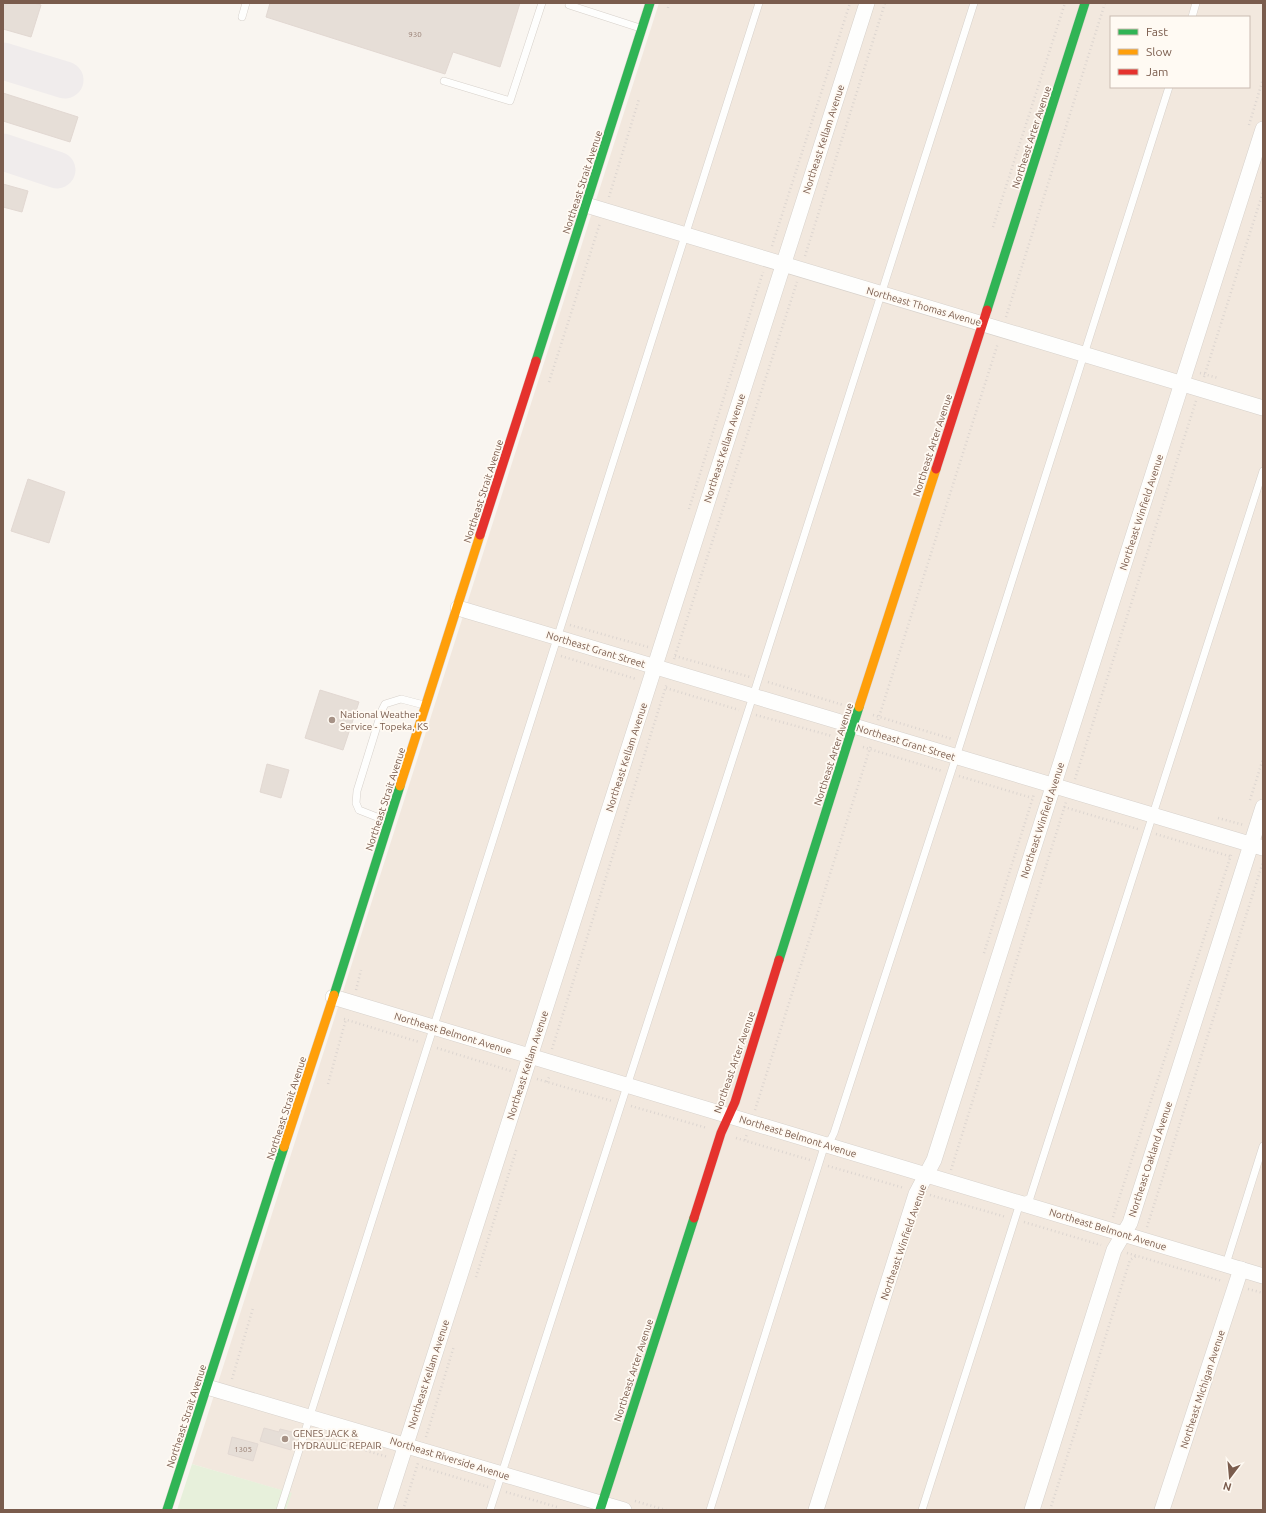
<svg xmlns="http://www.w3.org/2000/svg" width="1266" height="1513" viewBox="0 0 1266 1513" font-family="Ubuntu,sans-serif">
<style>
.residential{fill:#f2e8de;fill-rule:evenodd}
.green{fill:#e7f0db}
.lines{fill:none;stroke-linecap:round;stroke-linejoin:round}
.taxiway{stroke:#f0ecec;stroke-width:37}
.building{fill:#e6ded7;stroke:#e2d8d2}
.lane-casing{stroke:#d7d1cb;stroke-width:8}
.street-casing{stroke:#d7d1cb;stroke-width:16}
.fast-casing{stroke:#d9d2cb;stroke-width:10}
.slow-casing{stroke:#d9d2cb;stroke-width:10}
.jam-casing{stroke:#d9d2cb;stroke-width:10}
.path{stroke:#dcd5d0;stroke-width:2.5;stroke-dasharray:1 3;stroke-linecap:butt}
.lane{stroke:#fefefd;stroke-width:7}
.street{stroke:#fefefd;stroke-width:15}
.fast{stroke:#30b455;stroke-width:9}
.slow{stroke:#ff9f0a;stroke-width:9}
.jam{stroke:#e5322d;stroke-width:9}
.poi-dot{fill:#a69286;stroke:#fffaf3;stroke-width:1.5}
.labels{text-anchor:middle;stroke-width:3.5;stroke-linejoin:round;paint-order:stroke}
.number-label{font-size:8px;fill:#977e72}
.street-label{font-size:10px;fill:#7a5c4d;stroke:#fffaf3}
.poi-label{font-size:10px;fill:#7a5c4d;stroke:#fffaf3;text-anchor:start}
</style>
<rect width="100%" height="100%" fill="#f9f5f0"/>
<path class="residential" d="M659,3H1263V1510H286L291,1493L192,1464ZM1111,17H1249V87H1111Z"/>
<path class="green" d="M192,1464L292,1493L286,1510H177Z"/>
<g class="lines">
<g class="taxiway">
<path d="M3,61L65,80"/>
<path d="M3,152L57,170"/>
</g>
</g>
<g class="building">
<path d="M3,3H34L41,5L31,37L3,29Z"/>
<path d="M270,3H520L500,67L453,52L445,74L266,17Z"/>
<path d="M3,93L78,117L70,142L3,121Z"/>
<path d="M3,184L28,191L22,212L3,207Z"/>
<path d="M28,479L65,492L49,543L11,531Z"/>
<path d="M320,690L359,702L343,750L305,738Z"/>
<path d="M267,764L289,770L281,798L260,792Z"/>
<path d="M264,1428L279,1432L280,1429L296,1433L291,1450L260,1441Z"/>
<path d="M232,1437L258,1444L253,1461L228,1454Z"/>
</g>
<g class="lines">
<g class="lane-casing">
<g id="lane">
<path d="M570,3L569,5L640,28"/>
<path d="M242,17L246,3"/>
<path d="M1192,17L1196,3"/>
<path d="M444,81L510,101L542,3"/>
<path d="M387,821L359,810L356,803L357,791L382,710L385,704L401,699L424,705"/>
<path d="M1226,1264L1263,1146"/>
<path d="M280,1510L759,3"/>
<path d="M490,1510L753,696L974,3"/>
<path d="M710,1510L825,1144L831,1139L834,1133L956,757L1169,87"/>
<path d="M922,1510L1020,1203L1030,1198L1263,471"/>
</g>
</g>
<g class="street-casing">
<g id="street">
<path d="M586,205L1263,408"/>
<path d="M458,608L1263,848"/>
<path d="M333,997L1263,1276"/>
<path d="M207,1387L624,1510"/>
<path d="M385,1510L867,3"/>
<path d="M816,1510L916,1194L934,1160L1263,129"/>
<path d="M1032,1510L1114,1250L1130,1223L1263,807"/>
<path d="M1162,1510L1241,1269"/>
</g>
</g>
<g class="fast-casing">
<g id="fast">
<path d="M987,310L1085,3"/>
<path d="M536,361L650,3"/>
<path d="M779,960L859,707"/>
<path d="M334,995L400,786"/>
<path d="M167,1510L284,1147"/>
<path d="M600,1510L694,1218"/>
</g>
</g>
<g class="slow-casing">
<g id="slow">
<path d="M859,707L936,469"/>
<path d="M400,786L480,535"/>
<path d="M284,1147L334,995"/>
</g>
</g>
<g class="jam-casing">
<g id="jam">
<path d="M936,469L987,310"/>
<path d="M480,535L536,361"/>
<path d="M694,1218L721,1133L735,1102L779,960"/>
</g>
</g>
<g class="path">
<path d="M668,8L669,3"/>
<path d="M1249,125L1263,79"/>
<path d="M609,197L639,99"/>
<path d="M993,227L1065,3"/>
<path d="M772,246L850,3"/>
<path d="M805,256L885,3"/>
<path d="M1006,317L1105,3"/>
<path d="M1200,373L1218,378"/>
<path d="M1204,377L1263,192"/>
<path d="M549,382L600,223"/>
<path d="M689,509L763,272"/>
<path d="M570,625L648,647"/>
<path d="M561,656L636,679"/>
<path d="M675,656L750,677"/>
<path d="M674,659L797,282"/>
<path d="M768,682L843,705"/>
<path d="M666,688L739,710"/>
<path d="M756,715L832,736"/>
<path d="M873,715L952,739"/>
<path d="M878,720L998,343"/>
<path d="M863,747L942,771"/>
<path d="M959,776L1032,798"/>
<path d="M1075,779L1196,401"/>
<path d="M1250,800L1263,759"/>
<path d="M1064,807L1138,829"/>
<path d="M1218,818L1244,825"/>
<path d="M1156,834L1232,857"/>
<path d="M984,953L1034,794"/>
<path d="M356,990L361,970"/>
<path d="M344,1019L419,1042"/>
<path d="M437,1048L511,1071"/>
<path d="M552,1049L667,683"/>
<path d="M537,1079L612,1101"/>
<path d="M547,1082L550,1075"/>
<path d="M328,1084L346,1019"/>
<path d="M631,1106L707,1128"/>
<path d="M755,1110L871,745"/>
<path d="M736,1138L810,1160"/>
<path d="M745,1140L747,1134"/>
<path d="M828,1166L904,1188"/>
<path d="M951,1170L1066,802"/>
<path d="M930,1195L1006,1217"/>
<path d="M1113,1217L1232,852"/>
<path d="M1024,1222L1101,1245"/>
<path d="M1147,1227L1263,862"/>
<path d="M1127,1253L1222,1281"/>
<path d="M476,1277L517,1148"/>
<path d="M1248,1289L1263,1293"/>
<path d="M232,1379L253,1308"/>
<path d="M312,1435L388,1457"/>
<path d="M426,1437L454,1346"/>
<path d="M422,1467L488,1487"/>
<path d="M506,1492L557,1507"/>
<path d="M635,1501L666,1510"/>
<path d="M403,1510L418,1463"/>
<path d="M1050,1510L1130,1260L1136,1256"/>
</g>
<use href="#lane" class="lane"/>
<use href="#street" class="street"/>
<use href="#fast" class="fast"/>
<use href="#slow" class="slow"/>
<use href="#jam" class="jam"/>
</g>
<g class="poi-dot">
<circle cx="332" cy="720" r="4"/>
<circle cx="285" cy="1439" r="4"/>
</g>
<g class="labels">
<g class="number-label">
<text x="415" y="37">930</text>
<text x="243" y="1452">1305</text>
</g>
<g class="street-label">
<text transform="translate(1031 137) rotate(-72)" y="4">Northeast Arter Avenue</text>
<text transform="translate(823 139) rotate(-72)" y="4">Northeast Kellam Avenue</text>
<text transform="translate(582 182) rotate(-72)" y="4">Northeast Strait Avenue</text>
<text transform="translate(924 306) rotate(16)" y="4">Northeast Thomas Avenue</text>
<text transform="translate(932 445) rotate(-72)" y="4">Northeast Arter Avenue</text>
<text transform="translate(724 448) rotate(-72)" y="4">Northeast Kellam Avenue</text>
<text transform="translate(483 491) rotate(-72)" y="4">Northeast Strait Avenue</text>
<text transform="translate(1141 512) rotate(-72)" y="4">Northeast Winfield Avenue</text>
<text transform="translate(596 649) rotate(17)" y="4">Northeast Grant Street</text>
<text transform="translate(906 742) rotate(17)" y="4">Northeast Grant Street</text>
<text transform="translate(833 754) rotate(-72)" y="4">Northeast Arter Avenue</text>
<text transform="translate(626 757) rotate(-72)" y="4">Northeast Kellam Avenue</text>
<text transform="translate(385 799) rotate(-72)" y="4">Northeast Strait Avenue</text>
<text transform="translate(1042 820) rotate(-72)" y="4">Northeast Winfield Avenue</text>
<text transform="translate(453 1033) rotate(17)" y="4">Northeast Belmont Avenue</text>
<text transform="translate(734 1062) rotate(-71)" y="4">Northeast Arter Avenue</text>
<text transform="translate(527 1065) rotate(-72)" y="4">Northeast Kellam Avenue</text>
<text transform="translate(286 1108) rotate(-72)" y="4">Northeast Strait Avenue</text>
<text transform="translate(798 1136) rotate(17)" y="4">Northeast Belmont Avenue</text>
<text transform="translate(1150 1159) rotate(-72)" y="4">Northeast Oakland Avenue</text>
<text transform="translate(1108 1229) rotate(17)" y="4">Northeast Belmont Avenue</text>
<text transform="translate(903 1242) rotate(-71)" y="4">Northeast Winfield Avenue</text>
<text transform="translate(633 1370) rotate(-72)" y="4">Northeast Arter Avenue</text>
<text transform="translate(428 1374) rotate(-72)" y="4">Northeast Kellam Avenue</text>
<text transform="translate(1202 1389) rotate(-72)" y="4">Northeast Michigan Avenue</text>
<text transform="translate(186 1416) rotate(-72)" y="4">Northeast Strait Avenue</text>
<text transform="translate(450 1458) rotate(17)" y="4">Northeast Riverside Avenue</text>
</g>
<g class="poi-label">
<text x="340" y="718">National Weather<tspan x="340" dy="12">Service - Topeka, KS</tspan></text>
<text x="293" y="1437">GENES JACK &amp;<tspan x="293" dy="12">HYDRAULIC REPAIR</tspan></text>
</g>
</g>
<rect width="1266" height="1513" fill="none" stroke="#7a5c4d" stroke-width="8"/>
<rect x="1110" y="16" width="140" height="72" fill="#fffaf3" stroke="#cabbb1"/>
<rect x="1118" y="29" width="20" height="6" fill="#30b455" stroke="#cabbb1"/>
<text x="1146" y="36" font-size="12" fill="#7a5c4d">Fast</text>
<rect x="1118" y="49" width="20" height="6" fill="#ff9f0a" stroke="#cabbb1"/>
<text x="1146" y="56" font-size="12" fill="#7a5c4d">Slow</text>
<rect x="1118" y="69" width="20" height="6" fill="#e5322d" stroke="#cabbb1"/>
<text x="1146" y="76" font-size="12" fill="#7a5c4d">Jam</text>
<g transform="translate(1230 1477) rotate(196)" stroke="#fffaf3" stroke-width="3" paint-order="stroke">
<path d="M0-3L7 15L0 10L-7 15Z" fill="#7a5c4d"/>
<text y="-6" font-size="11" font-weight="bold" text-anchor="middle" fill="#7a5c4d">N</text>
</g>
</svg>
